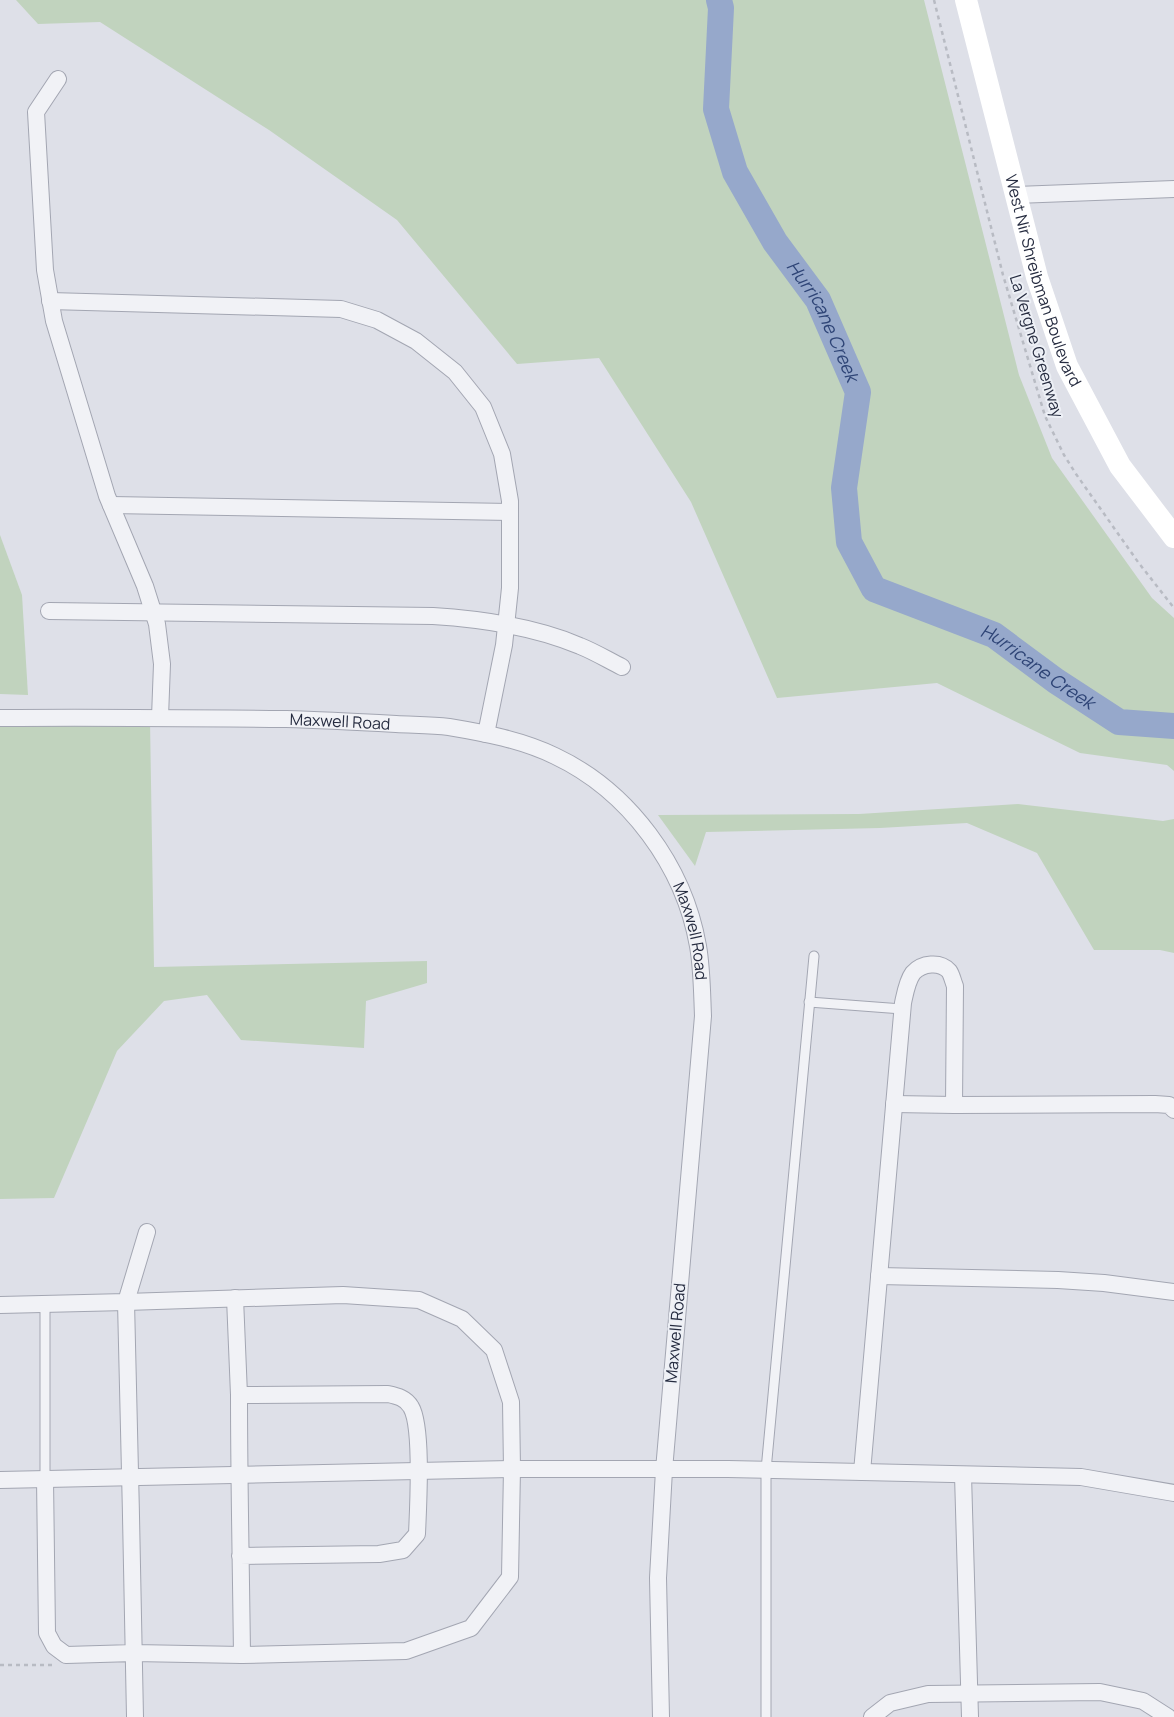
<svg xmlns="http://www.w3.org/2000/svg" width="1174" height="1717" viewBox="0 0 1174 1717" font-family="Manrope,sans-serif">
<style>
.green{fill:#c1d3be}
.lines{fill:none;stroke-linecap:round;stroke-linejoin:round}
.river{stroke:#96a8cb;stroke-width:26}
.lane-casing{stroke:#a3a6b2;stroke-width:11}
.street-casing{stroke:#a3a6b2;stroke-width:18}
.path{stroke:#b8bbc3;stroke-width:2.5;stroke-dasharray:4 4;stroke-linecap:butt}
.lane{stroke:#f1f2f6;stroke-width:9}
.street{stroke:#f1f2f6;stroke-width:16}
.secondary{stroke:#fff;stroke-width:22}
.labels{text-anchor:middle;stroke-width:4;stroke-linejoin:round;paint-order:stroke}
.street-label{font-size:16px;fill:#262c40;stroke:#edf0f6}
.water-label{font-size:18px;font-style:italic;fill:#2e4476;stroke:#edf0f6}
</style>
<rect width="100%" height="100%" fill="#dee0e8"/>
<g class="green">
<path d="M16,0H924L1019,375L1052,458L1152,598L1174,618V771L1167,765L1080,753L937,683L777,698L691,502L599,358L517,364L397,220L269,130L100,22L38,24Z"/>
<path d="M0,535L22,595L28,695L0,694Z"/>
<path d="M0,717L150,720L154,967L427,961V983L366,1001L364,1048L241,1040L207,995L164,1001L117,1051L54,1198L0,1199Z"/>
<path d="M1018,804L1163,821L1174,819V953L1160,950H1094L1037,853L967,823L880,828L706,832L695,866L658,815L859,814Z"/>
</g>
<g class="lines">
<path class="river" id="s1" d="M719,0L721,8L716,109L735,172L775,242L818,300L858,392L844,488L849,542L874,589L994,635L1056,681L1119,722L1174,726"/>
<g class="lane-casing">
<g id="lane">
<path d="M809,1002L902,1009"/>
<path d="M45,1304V1479"/>
<path d="M766,1717V1470L814,956"/>
</g>
</g>
<g class="street-casing">
<g id="street">
<path d="M58,79L36,112L45,270L54,321L107,496L145,586L157,624L162,664L160,717"/>
<path d="M1016,195L1174,189"/>
<path d="M50,301L341,309L377,320L416,341L455,372L483,407L502,454L510,501V588L504,645L486,734"/>
<path d="M111,505L510,512"/>
<path d="M49,611L433,616C480,619 536,627 580,646C595,652 608,660 622,667"/>
<path id="s2" d="M0,718C96,717 191,718 286,719C323,720 360,722 396,724C414,725 432,725 449,727C485,733 522,740 555,756C629,791 684,866 698,946C702,969 702,993 703,1016L664,1470L658,1578L661,1717"/>
<path d="M894,1104L954,1105"/>
<path d="M879,1276L1058,1280L1104,1283L1174,1292"/>
<path d="M235,1298L239,1395"/>
<path d="M0,1305L126,1302L147,1232"/>
<path d="M862,1472L903,1003C905,994 907,981 913,973C922,963 940,961 949,971C952,975 953,982 955,986L954,1105L1155,1104L1169,1105L1174,1110"/>
<path d="M963,1475L970,1717"/>
<path d="M45,1479L47,1633L54,1646L66,1655L134,1653L242,1655L406,1651L471,1628L510,1577L512,1469L511,1402L494,1350L462,1319L419,1300L343,1295L126,1302C129,1440 133,1579 135,1717"/>
<path d="M0,1480L512,1469H728L1081,1477L1174,1493"/>
<path d="M240,1556L379,1554L403,1550L417,1534C418,1508 423,1427 411,1407C406,1398 397,1396 388,1394L239,1395C239,1482 241,1569 242,1655"/>
<path d="M872,1717L890,1703L928,1694L1100,1692L1143,1701L1168,1717"/>
</g>
</g>
<g class="path">
<path d="M934,0L1003,275L1045,416L1064,455L1076,474L1138,562L1174,608"/>
<path d="M0,1665H53"/>
</g>
<use href="#lane" class="lane"/>
<use href="#street" class="street"/>
<path class="secondary" id="s3" d="M966,0L1037,277L1067,366L1120,466L1174,537"/>
</g>
<g class="labels">
<g class="street-label">
<text dy="6" stroke="none"><textPath href="#s3" startOffset="291">West Nir Shreibman Boulevard</textPath></text>
<text transform="translate(1037 346) rotate(73)" y="6">La Vergne Greenway</text>
<text dy="6" stroke="none"><textPath href="#s2" startOffset="340">Maxwell Road</textPath></text>
<text dy="6" stroke="none"><textPath href="#s2" startOffset="790">Maxwell Road</textPath></text>
<text transform="translate(675 1333) rotate(-85)" y="6">Maxwell Road</text>
</g>
<g class="water-label">
<text dy="6" stroke="none"><textPath href="#s1" startOffset="349">Hurricane Creek</textPath></text>
<text dy="6" stroke="none"><textPath href="#s1" startOffset="815">Hurricane Creek</textPath></text>
</g>
</g>
</svg>
